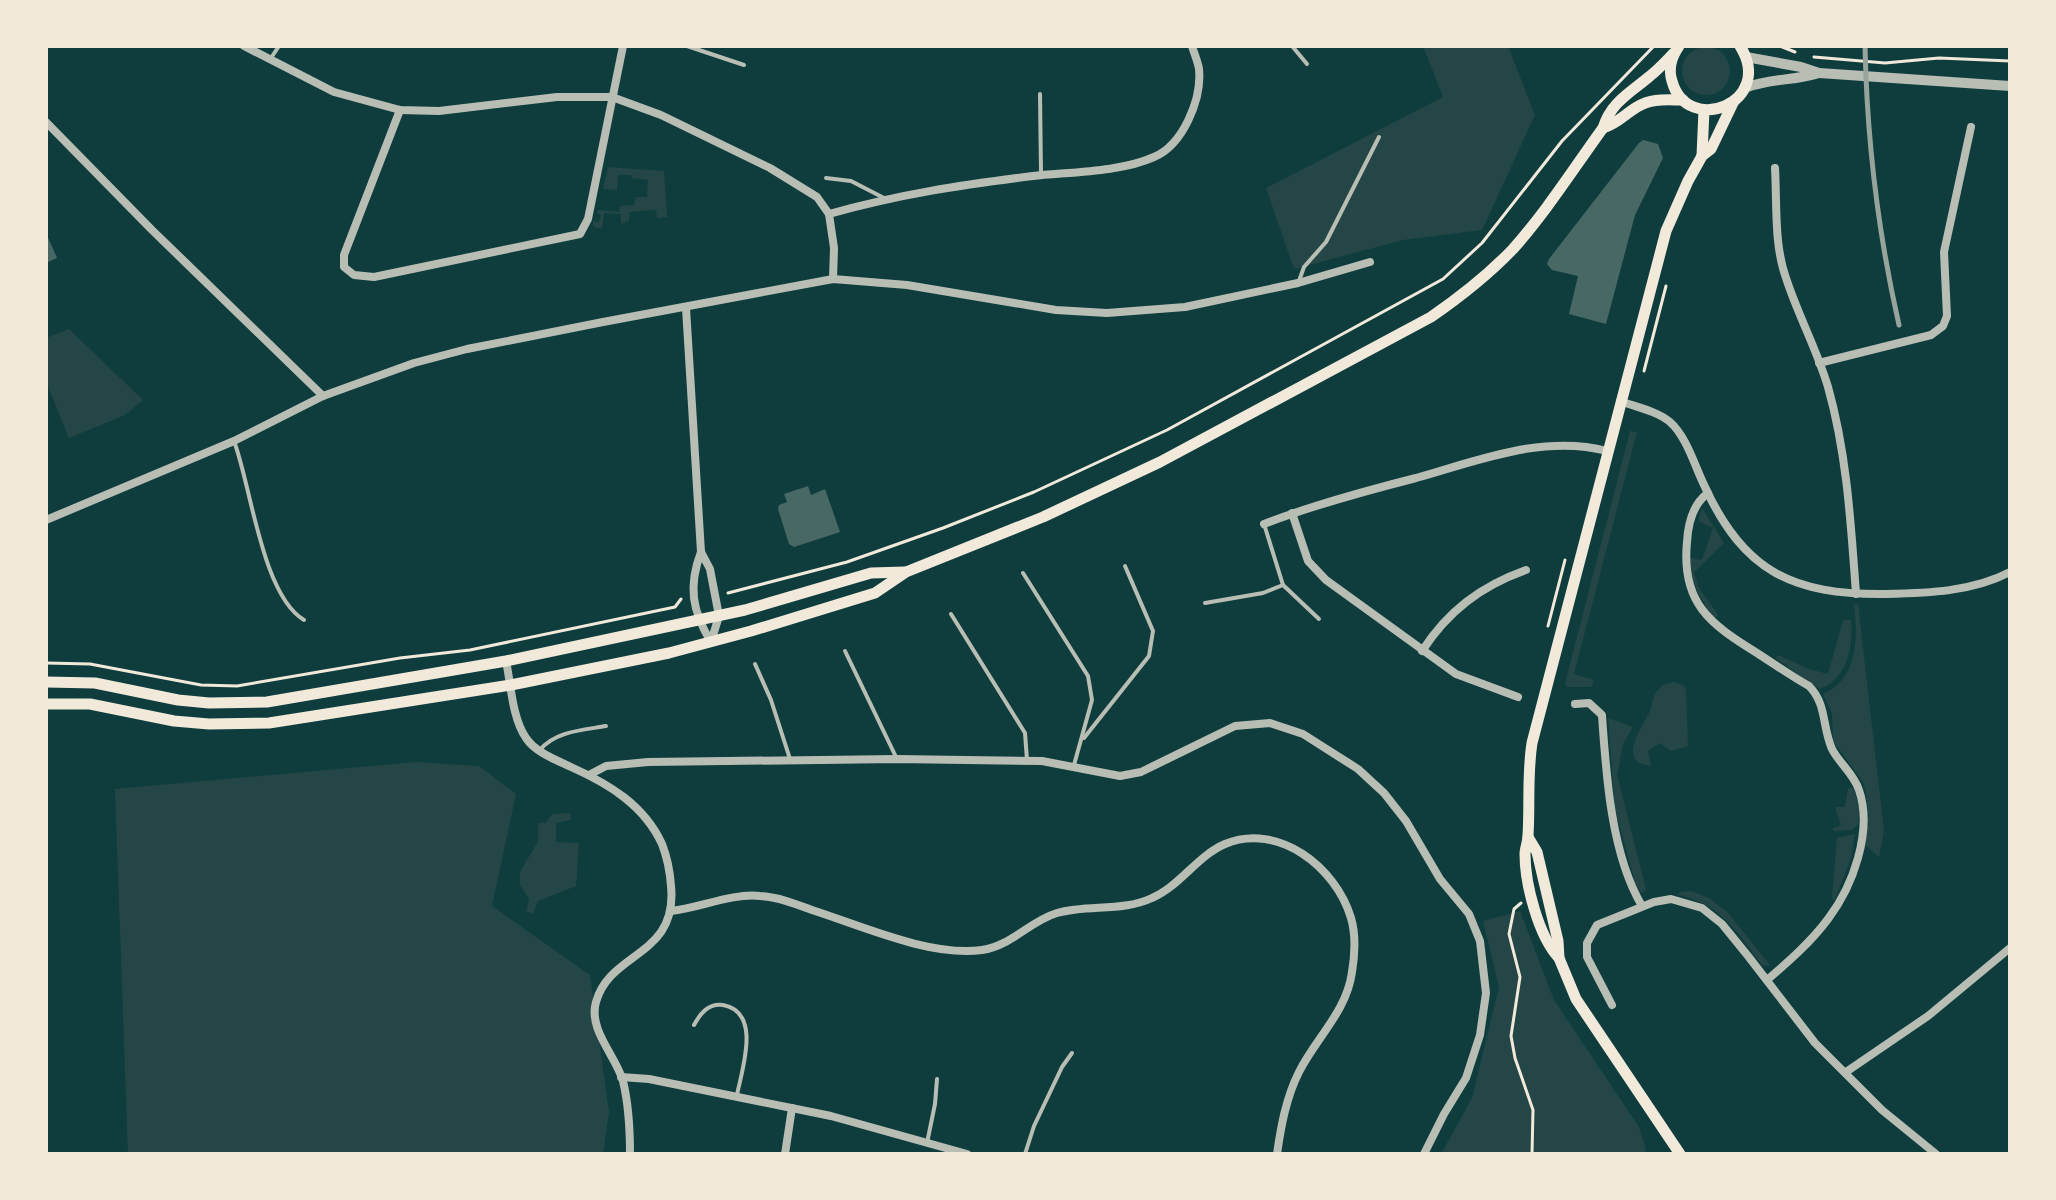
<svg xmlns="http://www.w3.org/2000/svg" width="2056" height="1200" viewBox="0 0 2056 1200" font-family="Signika,sans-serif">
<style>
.green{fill:#244646}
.building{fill:#486865}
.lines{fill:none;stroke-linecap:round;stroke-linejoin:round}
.path{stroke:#f1e9da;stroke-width:3}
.service{stroke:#b8beb3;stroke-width:4}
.minor{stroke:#b8beb3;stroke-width:8}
.tertiary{stroke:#b8beb3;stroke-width:10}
.secondary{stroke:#f1e9da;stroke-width:11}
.rail{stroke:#97a49c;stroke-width:5}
</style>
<rect width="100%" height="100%" fill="#0f3d3e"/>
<g class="green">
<path d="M1423,46H1508L1535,115L1482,230L1403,240L1294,269L1266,188L1443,97Z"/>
<circle cx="1706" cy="71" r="24"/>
<path d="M608,167L664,171L667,217L657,218L656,210L629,212V221L621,224V214L604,213L602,228H596L593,225V221L599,222L601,215L597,213L598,210L619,212L620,206L634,205L636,197H647L648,180L632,178L631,175H618L617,190L603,189Z"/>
<path d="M69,329L143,400L125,415L69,438L46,382V338Z"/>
<path d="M1630,431L1637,432L1574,674L1594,680L1591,687H1567L1565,684Z"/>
<path d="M1702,508L1724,543L1694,572L1699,588L1718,615L1715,618C1700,600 1691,582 1690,558L1702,560L1713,528L1698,521Z"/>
<path d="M1858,604L1884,831L1879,857L1865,845L1869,814L1866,793L1863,782L1833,741L1832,714L1823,694C1858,679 1858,638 1854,605Z"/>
<path d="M1843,620H1851C1853,647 1848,679 1819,689L1776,658L1778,655L1809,669L1828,674Z"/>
<path d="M1674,682L1683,685L1686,689L1688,746L1671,751L1660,743L1648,751L1651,766C1617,762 1640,731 1648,715C1652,708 1652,697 1657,691C1661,685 1668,683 1674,682Z"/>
<path d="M1608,718L1633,727L1623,744L1617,775L1646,889L1642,893L1636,886L1615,809Z"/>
<path d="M416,762L479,766L516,794L492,906L590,975L609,1112L603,1154H128L115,789Z"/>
<path d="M1848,788H1854L1859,808L1858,824L1852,830L1833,831V828L1841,825L1835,807H1845Z"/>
<path d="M570,813L571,820L556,823V842L579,843L576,886L538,901L533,914L526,911L529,900L520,884V872L538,841V823H546L552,814Z"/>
<path d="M1855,834L1851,859L1834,901L1832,898L1837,838Z"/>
<path d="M1691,891L1709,898L1727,912L1771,966L1762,965C1738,933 1720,903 1678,895L1680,892Z"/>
<path d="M1520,911L1554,1000L1639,1127L1646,1150L1643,1154H1441L1472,1098L1499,987L1483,921Z"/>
</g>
<g class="building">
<path d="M1643,140L1658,144L1663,158L1635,215L1606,324L1569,314L1578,276L1552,270L1547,264L1549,259L1639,143Z"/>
<path d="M46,233L57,258L46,263Z"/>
<path d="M808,486L811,495L825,489L840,532L794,547L789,544L778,509L779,505L787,502L784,494Z"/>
</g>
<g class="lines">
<g class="path">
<path d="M1780,46L1795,52"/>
<path d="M1814,57L1885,63L1939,58L2010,61"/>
<path d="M1644,371L1666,286"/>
<path d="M728,593L847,562L943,528L1034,492L1167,430L1443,279L1482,243L1562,141L1654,46"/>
<path d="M1548,626L1565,560"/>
<path d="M46,663L90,664L201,685L237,686L400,658L470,650L675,607L681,599"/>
<path d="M1521,903L1514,909L1509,934L1520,977L1511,1036L1515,1058L1533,1110L1532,1154"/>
</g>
<g class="service">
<path d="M687,46L744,65"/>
<path d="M1292,46L1307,64"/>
<path d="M271,58L279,46"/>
<path d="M1040,94L1041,173"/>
<path d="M826,178L851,181L884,198"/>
<path d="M1299,281L1304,267L1326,242L1379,137"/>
<path d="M234,441C251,486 262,595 304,620"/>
<path d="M1023,573L1088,676L1092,700L1074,765"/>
<path d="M1283,585L1319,619"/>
<path d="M1205,603L1263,593L1283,585L1264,524"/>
<path d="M951,614L1025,733L1027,760"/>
<path d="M845,651L896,757"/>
<path d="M755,664L771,700L790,759"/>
<path d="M1084,738L1149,656L1153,631L1125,566"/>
<path d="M540,750C555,731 584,730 606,726"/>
<path d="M694,1025C700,1014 708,1003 723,1005C762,1012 742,1069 737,1095"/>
<path d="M927,1143L935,1104L937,1079"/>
<path d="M1025,1154L1034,1126L1062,1067L1072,1053"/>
</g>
<g class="minor">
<path d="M244,46L334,92L400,110L439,111L557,97H612L661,115L770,168L817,197L829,214L834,248L833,279"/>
<path d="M400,110L344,255V267L354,275L374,277L580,234L588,219L623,46"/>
<path d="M46,122L152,230L323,396"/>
<path d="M1775,168C1777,204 1774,245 1786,278C1798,315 1817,350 1828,387C1847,454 1851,525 1856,594"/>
<path d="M829,214C900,194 961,185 1033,176C1070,172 1121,172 1154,157C1183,145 1202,99 1199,69C1198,62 1194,53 1192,46"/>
<path d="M686,308L701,552L710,569L719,616L711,642"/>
<path d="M1819,363L1931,335L1943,326L1947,316L1944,252L1971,127"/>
<path d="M1620,401C1636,407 1657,411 1670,422C1687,437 1695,467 1705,487C1744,572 1793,595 1885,594C1927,593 1972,592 2010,572"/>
<path d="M1708,493C1693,504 1688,524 1687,542C1681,603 1710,624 1757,653C1774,664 1791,676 1809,686C1827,704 1822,727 1832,749C1839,763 1854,774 1859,790C1873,831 1853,886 1828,919C1811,942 1788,962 1767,980"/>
<path d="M1292,513L1308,561L1326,580L1456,674L1518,697"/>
<path d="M46,520L234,441L323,396L414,363L467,349L603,322L833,279L907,285L1056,310L1107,313L1185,307L1298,283L1370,262"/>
<path d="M1264,524C1313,505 1365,491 1416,478C1477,461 1543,434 1607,451"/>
<path d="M701,552C688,586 692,611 711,642"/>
<path d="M1422,651C1448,611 1481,586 1526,570"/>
<path d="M506,661C511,684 512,718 526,738C535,752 556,760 571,767C609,784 644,805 662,844C667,857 670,871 671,886C678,957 610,951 596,1002C588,1030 616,1056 623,1081C629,1106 630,1129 630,1154"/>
<path d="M1575,704L1589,703L1602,715C1606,774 1611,854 1642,906"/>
<path d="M589,775L606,766L648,762L897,759L1042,761L1120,776L1141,772L1235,726L1270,723L1303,734L1358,769L1384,793L1406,821L1440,879L1469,914L1480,941L1486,993L1480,1035L1466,1078L1444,1114L1424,1154"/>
<path d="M671,911C700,908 731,893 760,896C778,897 796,904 812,910C862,926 930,957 982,950C1011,946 1030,921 1057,913C1088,904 1122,912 1152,898C1180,886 1197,856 1225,844C1278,822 1336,867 1351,918C1356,935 1355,954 1352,972C1347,1011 1316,1038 1299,1072C1286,1098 1281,1126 1277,1154"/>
<path d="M1612,1005L1587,957V943L1597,925L1654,902L1671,899L1702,908L1722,924L1748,956L1815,1043L1882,1110L1936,1154"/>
<path d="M1846,1072L1928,1016L2010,948"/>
<path d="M621,1077L649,1079L831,1116L967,1154"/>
<path d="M785,1154L792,1108"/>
</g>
<g class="tertiary">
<path d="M1746,57L1801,67L1819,73L2010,86"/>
<path d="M1745,88C1769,78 1795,81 1819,73"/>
</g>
<g class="secondary">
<path d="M1679,46C1672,56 1668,69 1672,81C1687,137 1776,103 1740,46"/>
<path d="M1603,128C1617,124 1625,114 1637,107C1652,98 1666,100 1683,100"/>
<path d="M1702,156L1704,110"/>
<path d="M46,682L95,683L178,700L209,703L267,702L506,661L745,610L871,573L905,572"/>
<path d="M46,704H90L174,721L209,724L269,723L511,685L669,653L751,631L875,593L906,572L1043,517L1160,462L1431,317C1460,297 1488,275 1513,249C1546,212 1574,168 1603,128C1611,102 1630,93 1650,76C1659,69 1666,61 1674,53"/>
<path d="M1528,837L1537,852L1558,941L1559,958L1576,999L1680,1154"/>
<path d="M1559,958C1539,937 1525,885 1525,854C1525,848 1528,842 1528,836C1530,804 1527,775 1532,743L1666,231L1688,181L1702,156L1711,149L1733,103"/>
</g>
<path class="rail" d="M1865,46C1867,141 1878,233 1899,325"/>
</g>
<rect width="2056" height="1200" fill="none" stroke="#f1e9da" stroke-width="96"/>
</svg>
